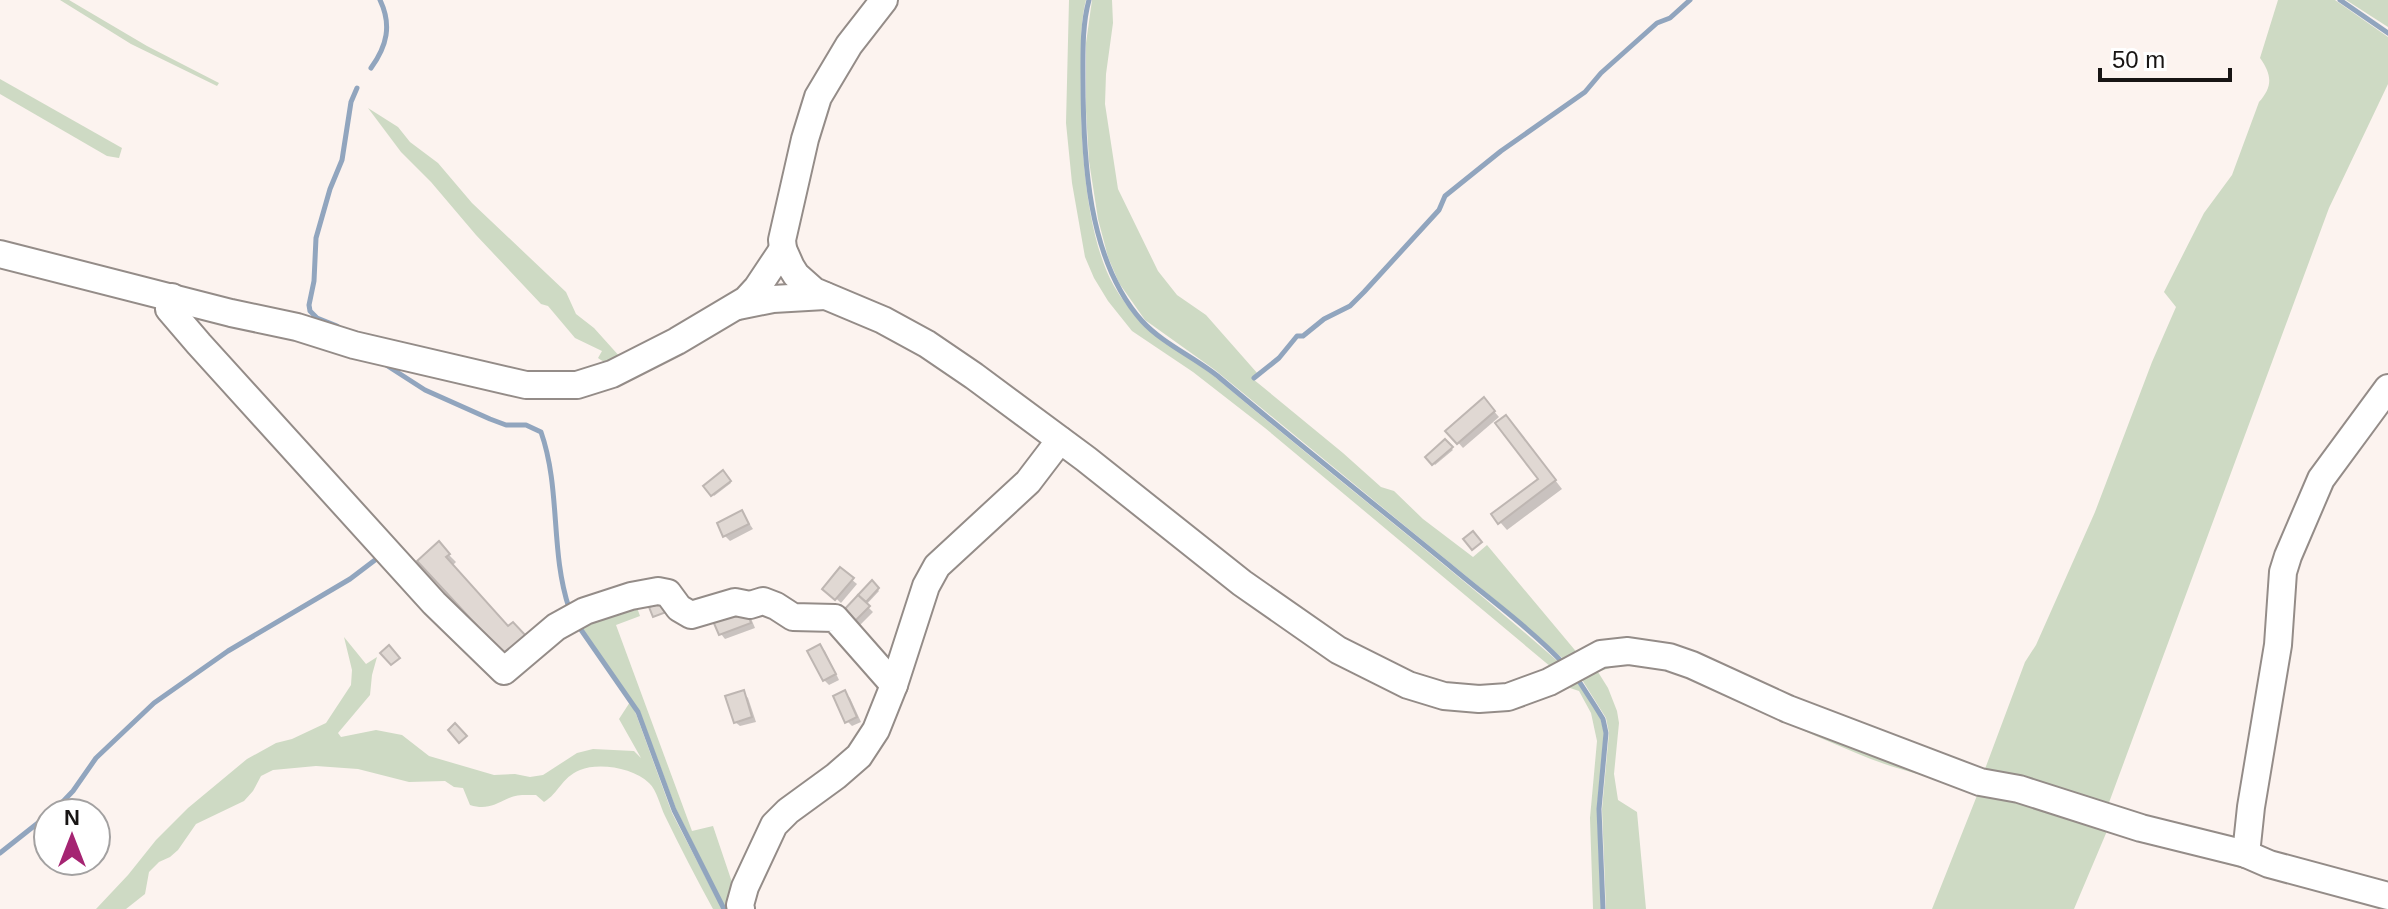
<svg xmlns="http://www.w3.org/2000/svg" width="2388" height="909" viewBox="0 0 2388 909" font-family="Arial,sans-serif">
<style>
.green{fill:#cedac4}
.shadow{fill:#0003}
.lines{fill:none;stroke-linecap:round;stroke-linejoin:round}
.stream{stroke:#91a5be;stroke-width:5}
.building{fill:#e0d8d3;stroke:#beb6b2;stroke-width:2}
.minor-casing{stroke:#948c88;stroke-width:30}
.minor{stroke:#fff;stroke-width:26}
</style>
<rect width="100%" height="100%" fill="#fcf3ef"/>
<g class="green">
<path d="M60,0H69L147,46L219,83L217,86L131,44Z"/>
<path d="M1069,0H1086C1080,23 1081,49 1081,72C1080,133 1084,233 1114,286C1143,336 1181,348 1221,382C1334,478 1451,567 1562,665L1557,672L1265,428L1193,372L1132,331L1108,301L1094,278L1085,257L1072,183L1066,123Z"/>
<path d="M1092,0H1112L1113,23L1106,74L1105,104L1118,189L1158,271L1177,295L1206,315L1258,374L1253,379L1343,453L1381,487L1394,491L1423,519L1473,557L1487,545L1579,655L1568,663L1499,603L1215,370L1145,320L1119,283L1108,257L1098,219L1089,161L1086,111V43Z"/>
<path d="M2278,0H2335L2388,37V84L2329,208L2107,808L1982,777L2025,662L2036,645L2095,512L2152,362L2176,307L2164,292L2204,213L2232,175L2259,102C2273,86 2272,75 2260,58Z"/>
<path d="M2346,0H2388V27Z"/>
<path d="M0,79L122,148L119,158L107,156L0,94Z"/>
<path d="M368,108L398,127L410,142L438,163L472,203L566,292L576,314L594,328L621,358C611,363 607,365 598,358L602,351L575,338L548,306L541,304L476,235L431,182L401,152Z"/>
<path d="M634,599L640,616L616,625L692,831L713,826L737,897L738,909H726L676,809L640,712L576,619Z"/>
<path d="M344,637L366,664L377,657L372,675L370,695L338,733L341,737L376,730L402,735L429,756L494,775L515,774L530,777L543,775L577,753L593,749L634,751L641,758L619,719L630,702L636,714L672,813L722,909H713C696,878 680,847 665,816C660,806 657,790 649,783C634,768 599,762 580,770C561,778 559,793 544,802L536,795C527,795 517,794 509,798C494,805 486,810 470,805L463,788L454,787L445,781L409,782L358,769L316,766L273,770L261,776L253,791L244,801L196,824L178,850L170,857L159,862L149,872L145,894L126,909H96L128,875L156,840L188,808L247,759L276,743L292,739L326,723L351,685L352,670Z"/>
<path d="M1646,658L1739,693L2388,903V909L2107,831L2074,909H1932L1980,788C1939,780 1895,770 1856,753C1826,740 1796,728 1766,714C1729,696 1692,676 1652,667C1635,663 1615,665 1598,672L1608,688L1617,711L1619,723L1614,774L1618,800L1637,812L1646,909H1606L1602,809L1609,733L1606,718L1579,675L1593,665Z"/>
<path d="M1574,678L1594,706L1601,720L1604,733L1597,809L1601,909H1593L1590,818L1597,741L1591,713L1579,691L1570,688L1541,694Z"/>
</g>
<g class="shadow">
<path d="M1484,400L1499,417L1463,448L1448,431Z"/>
<path d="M1506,417L1562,489L1507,530L1500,522L1541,480Z"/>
<path d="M1445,442L1453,450L1435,465L1428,457Z"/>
<path d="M723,473L731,483L714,496L706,486Z"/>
<path d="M742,513L753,529L730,541L725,536Z"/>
<path d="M438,544L456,562L452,566L420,561Z"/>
<path d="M840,570L857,584L841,603L825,588Z"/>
<path d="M872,583L879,591L866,605L873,612L859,626L844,612Z"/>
<path d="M750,616L755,628L725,639L721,634Z"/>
<path d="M820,646L825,651L839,680L829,685L824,680Z"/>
<path d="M743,693L748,698L756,722L740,726L735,722Z"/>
<path d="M845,693L850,698L861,722L852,726L847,721Z"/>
</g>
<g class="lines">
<g class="stream">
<path d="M1089,0C1082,25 1083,53 1083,78C1083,156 1087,260 1142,321C1163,344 1196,358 1220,378C1296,442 1373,503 1450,566C1488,598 1531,629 1565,665"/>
<path d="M2340,0L2388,33"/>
<path d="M371,68C387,46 392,25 380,0"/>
<path d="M337,326L317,318L310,311L309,305L314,281L316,238L330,189L342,160L351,102L357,88"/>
<path d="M383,363L425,390L490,419L506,425H526L541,432C561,489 550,551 569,608"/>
<path d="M1254,378L1279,358L1297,336H1303L1324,319L1350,306L1364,292L1439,210L1445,196L1501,151L1585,92L1601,73L1657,23L1670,18L1690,0"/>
<path d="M577,624L638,712L674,810L724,909"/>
<path d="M1575,675L1595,706L1603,719L1606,733L1599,809L1603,909"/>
<path d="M52,813L73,791L96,758L154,703L228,651L350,579L379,557L377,554"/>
<path d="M0,853L48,815"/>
</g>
</g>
<g class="building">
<path d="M1484,397L1495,411L1457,444L1445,431Z"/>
<path d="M1506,415L1556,480L1498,524L1491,514L1538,479L1495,423Z"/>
<path d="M1445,439L1453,447L1432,465L1425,457Z"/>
<path d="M723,470L731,481L711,496L703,486Z"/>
<path d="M742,510L749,524L723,537L717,523Z"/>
<path d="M1473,531L1482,542L1472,550L1463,539Z"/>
<path d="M439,541L450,554L446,557L508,626L513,622L527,637L506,657L417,561Z"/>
<path d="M840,567L854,578L835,600L822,589Z"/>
<path d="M872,580L879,588L866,602L858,595Z"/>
<path d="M858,595L870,606L853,623L842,612Z"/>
<path d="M665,601L669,611L653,617L649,607Z"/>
<path d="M746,609L751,623L719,635L713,621Z"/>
<path d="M820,644L836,674L823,681L807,651Z"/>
<path d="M389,645L400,658L391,665L380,653Z"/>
<path d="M744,690L752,717L734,723L725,696Z"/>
<path d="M845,690L857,717L845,723L833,696Z"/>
<path d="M455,723L467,736L459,743L448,730Z"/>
</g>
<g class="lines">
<g class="minor-casing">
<g id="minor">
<path d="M884,0L849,45L818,97L805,139L782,240L783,249L791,267L796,275L814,291L883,320L927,344L974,376L1086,459L1242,583L1338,650L1408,685L1444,696L1479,699L1508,697L1549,682L1601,654L1628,651L1669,657L1692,665L1788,709L1980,782L2019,789L2141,828L2246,854L2269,864L2388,896"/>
<path d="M0,254L231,313L297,327L354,345L526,385H577L612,374L677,341L746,300L757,288L783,249"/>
<path d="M172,297L169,309L199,344L434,603L504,671L556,627L585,611L631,596L658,591L668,593L679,608L691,615L735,602L750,605L763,601L776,606L793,617L835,618L894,685"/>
<path d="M738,306L773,299L825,296"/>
<path d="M2246,854L2251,807L2278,645L2283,572L2288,556L2321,479L2388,388"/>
<path d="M741,909L740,905L745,887L774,825L788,811L836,776L859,756L876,730L894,685L926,586L937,566L1028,482L1060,440"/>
</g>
</g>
<use href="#minor" class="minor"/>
</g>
<g transform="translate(72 837)"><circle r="38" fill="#ffffff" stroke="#a3a1a1" stroke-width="2"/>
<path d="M0-6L14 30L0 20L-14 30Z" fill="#a52472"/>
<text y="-12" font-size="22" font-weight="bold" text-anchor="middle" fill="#181514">N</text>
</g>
<path d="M2100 68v12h130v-12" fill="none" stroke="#181514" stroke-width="4"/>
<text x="2112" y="68" font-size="24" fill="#181514" stroke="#ffffff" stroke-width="6" paint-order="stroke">50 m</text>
</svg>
